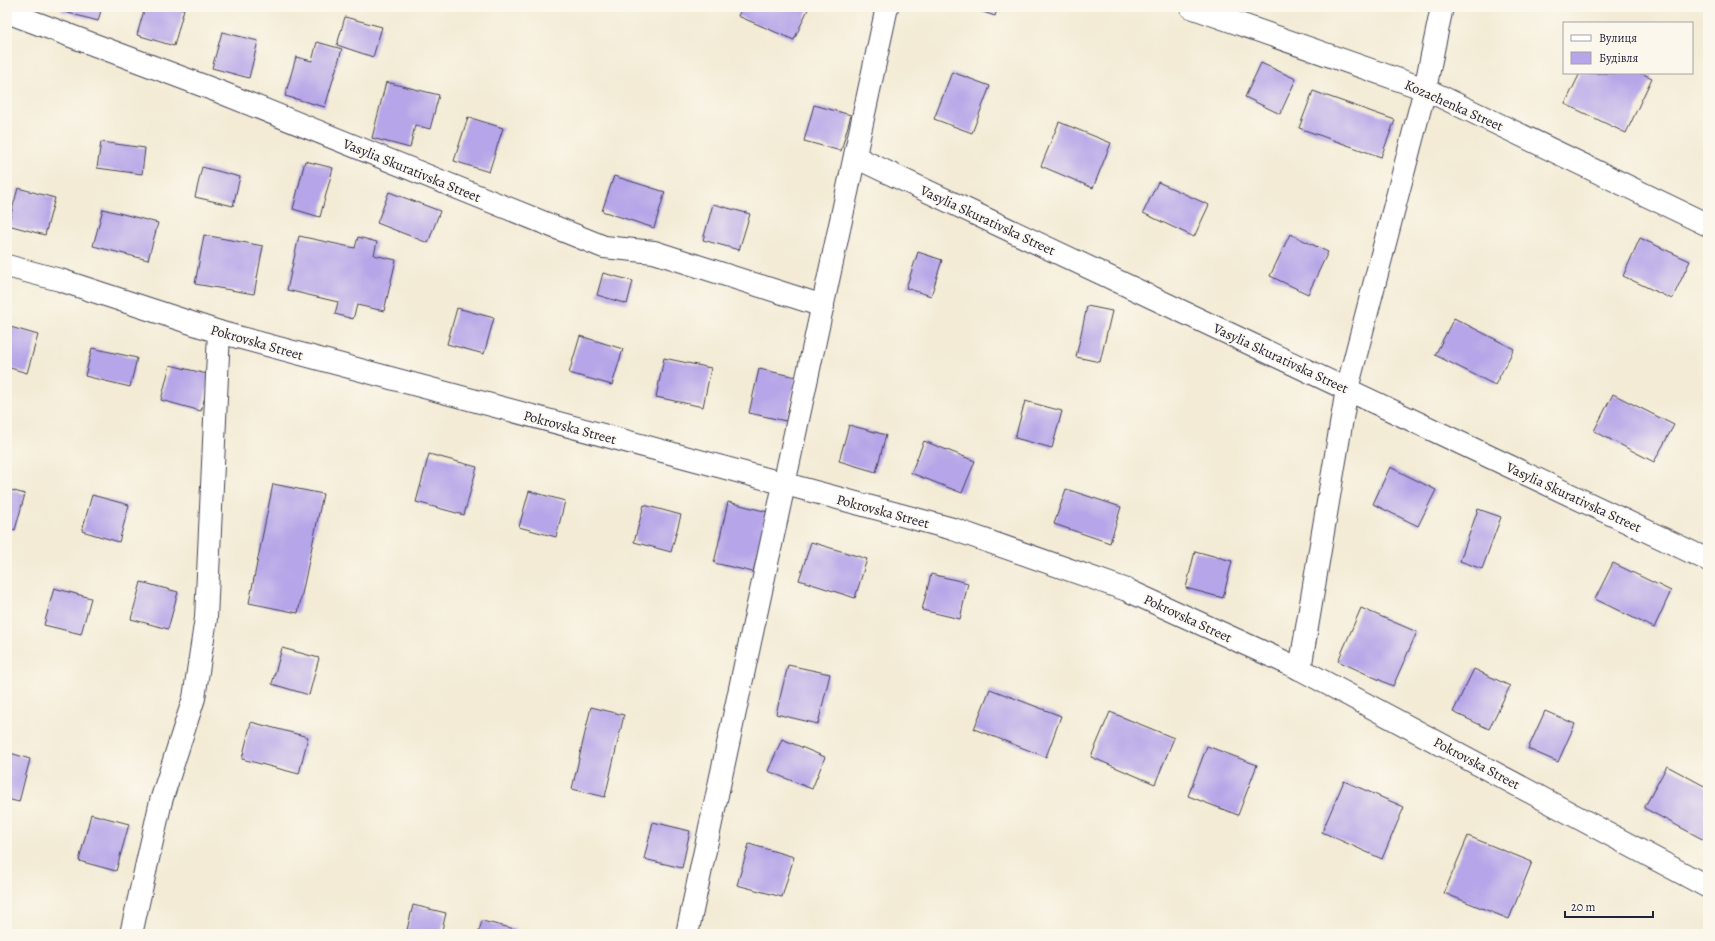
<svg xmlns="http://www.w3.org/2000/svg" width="1715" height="941" viewBox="0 0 1715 941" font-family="Alegreya,serif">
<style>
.building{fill:#b6a5e8}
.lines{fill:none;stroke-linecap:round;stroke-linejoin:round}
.minor-casing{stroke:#414052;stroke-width:24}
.minor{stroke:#fff;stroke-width:22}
.labels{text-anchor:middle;stroke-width:3.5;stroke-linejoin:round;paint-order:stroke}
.street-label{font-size:14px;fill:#22223b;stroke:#fbf7ec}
</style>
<rect width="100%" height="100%" fill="#fbf7ec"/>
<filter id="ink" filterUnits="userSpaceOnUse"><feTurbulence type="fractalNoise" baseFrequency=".025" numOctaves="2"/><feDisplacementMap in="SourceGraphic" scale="8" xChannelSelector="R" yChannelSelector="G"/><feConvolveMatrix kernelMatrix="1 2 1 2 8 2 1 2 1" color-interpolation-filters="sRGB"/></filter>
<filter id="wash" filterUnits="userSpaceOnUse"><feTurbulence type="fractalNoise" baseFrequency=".012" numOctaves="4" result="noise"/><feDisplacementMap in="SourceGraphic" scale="16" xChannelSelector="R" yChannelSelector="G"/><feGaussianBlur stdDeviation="0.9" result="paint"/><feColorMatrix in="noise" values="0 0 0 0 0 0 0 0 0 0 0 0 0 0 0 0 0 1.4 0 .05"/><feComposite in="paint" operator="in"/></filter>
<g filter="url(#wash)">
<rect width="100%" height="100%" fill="#f3ebd5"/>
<g id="blocks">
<g class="building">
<path d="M62,7H102L98,21L61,11Z"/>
<path d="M145,7H176L184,9L174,46L137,35Z"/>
<path d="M742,7H809L794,40L738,16Z"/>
<path d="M968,7H998L995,16Z"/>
<path d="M345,17L382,27L373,57L337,45Z"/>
<path d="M222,32L258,41L249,78L212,68Z"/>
<path d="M317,42L342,49L325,107L285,96L296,57L312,61Z"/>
<path d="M1261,63L1296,79L1280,114L1245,97Z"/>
<path d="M952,72L990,86L972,133L934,119Z"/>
<path d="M1580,73H1641L1652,78L1626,133L1565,104Z"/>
<path d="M386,82L439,95L430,129L415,125L410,148L372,138Z"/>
<path d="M1313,91L1395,120L1381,157L1299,128Z"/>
<path d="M814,105L851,115L841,151L804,141Z"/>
<path d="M468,117L503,128L489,172L454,161Z"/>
<path d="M1059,122L1111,143L1093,188L1041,166Z"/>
<path d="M101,142L145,148L142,174L97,168Z"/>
<path d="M305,161L333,168L320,217L293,209Z"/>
<path d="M202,167L240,177L233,206L195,197Z"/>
<path d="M614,176L665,192L654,228L602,211Z"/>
<path d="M1158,182L1209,205L1194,237L1143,213Z"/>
<path d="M18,188L55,198L45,235L8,225Z"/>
<path d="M389,192L440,211L428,243L377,223Z"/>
<path d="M713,204L750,214L739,250L703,240Z"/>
<path d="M103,209L158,223L148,260L93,246Z"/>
<path d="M1290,234L1328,252L1308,294L1270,276Z"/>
<path d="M204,235L263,246L254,294L195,284Z"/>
<path d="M299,236L355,248L358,237L377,242L374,255L396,260L384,311L357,305L353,319L335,314L338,302L287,290Z"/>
<path d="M1640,238L1690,261L1672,299L1623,276Z"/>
<path d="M918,252L942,260L931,296L906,288Z"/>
<path d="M603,273L633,281L627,304L597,295Z"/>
<path d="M1087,306L1112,311L1100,362L1076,357Z"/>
<path d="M457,308L494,318L484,354L447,344Z"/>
<path d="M1454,318L1514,349L1495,385L1435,355Z"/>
<path d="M7,326L38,335L27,373L7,367Z"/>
<path d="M580,336L623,349L612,385L569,373Z"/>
<path d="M92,348L137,358L130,387L85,376Z"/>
<path d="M664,358L711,368L703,407L656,397Z"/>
<path d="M170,365L211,375L201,411L161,400Z"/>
<path d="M759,369L796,377L786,421L749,413Z"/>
<path d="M1613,394L1674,425L1654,462L1594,431Z"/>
<path d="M1025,401L1062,411L1052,448L1015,438Z"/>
<path d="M849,425L886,435L876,472L839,461Z"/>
<path d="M924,441L975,461L962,493L911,473Z"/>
<path d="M429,454L477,467L464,515L416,502Z"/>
<path d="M1390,467L1436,490L1418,526L1373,504Z"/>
<path d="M273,484L323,494L298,613L249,603Z"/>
<path d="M7,489L25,494L15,530L7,528Z"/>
<path d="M1066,489L1121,507L1110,543L1054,524Z"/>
<path d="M529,491L565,501L556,537L519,527Z"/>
<path d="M92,495L129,505L119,542L82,531Z"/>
<path d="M728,502L768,512L753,572L714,563Z"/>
<path d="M644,505L681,515L671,552L634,542Z"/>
<path d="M1478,509L1501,517L1482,569L1460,561Z"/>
<path d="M811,542L867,559L855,598L799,580Z"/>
<path d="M1195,551L1232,561L1223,598L1186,588Z"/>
<path d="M1613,563L1671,591L1654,628L1595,599Z"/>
<path d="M931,574L968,583L960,619L922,610Z"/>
<path d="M141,582L178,592L168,629L131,619Z"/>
<path d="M54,588L91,598L81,634L44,625Z"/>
<path d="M1361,608L1417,632L1393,686L1338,661Z"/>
<path d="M282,648L319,658L309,695L272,684Z"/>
<path d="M788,665L830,674L818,724L776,714Z"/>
<path d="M1474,669L1510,686L1489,729L1453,712Z"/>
<path d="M990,689L1061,716L1046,757L974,729Z"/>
<path d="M591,707L624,715L605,797L572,789Z"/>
<path d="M1545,711L1575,724L1558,762L1528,749Z"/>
<path d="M1110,712L1174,738L1155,784L1091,757Z"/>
<path d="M251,722L308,737L299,774L242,759Z"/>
<path d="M782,739L825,757L812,789L768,771Z"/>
<path d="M1207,746L1257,765L1238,815L1188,796Z"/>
<path d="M7,752L30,759L19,802L7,799Z"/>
<path d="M1667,766L1708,788V842L1644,808Z"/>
<path d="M1344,781L1404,807L1382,859L1322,832Z"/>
<path d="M91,814L129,824L116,871L79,861Z"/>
<path d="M653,822L690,831L682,868L644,859Z"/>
<path d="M1468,836L1532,862L1509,919L1444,893Z"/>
<path d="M749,844L794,857L782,897L737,885Z"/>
<path d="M413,905L446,913L441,934H406Z"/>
<path d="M482,921L527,932V934H478Z"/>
</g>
</g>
</g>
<g filter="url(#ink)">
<use href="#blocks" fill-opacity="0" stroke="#414052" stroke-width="1"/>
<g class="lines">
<g class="minor-casing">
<g id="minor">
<path d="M1191,7L1425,89L1708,225"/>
<path d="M7,12L220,92L604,247L654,252L823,306"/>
<path d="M855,157L1708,560"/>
<path d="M7,266L60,280L219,332L953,529L1127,590L1300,669L1708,887"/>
<path d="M1300,669L1347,389L1425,89L1442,7"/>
<path d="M131,934L161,801L194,698L206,618L219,332"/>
<path d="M687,934L887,7"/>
</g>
</g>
<use href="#minor" class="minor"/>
</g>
</g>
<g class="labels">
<g class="street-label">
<text transform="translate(1454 105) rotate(24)" y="5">Kozachenka Street</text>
<text transform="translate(412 170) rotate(22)" y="5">Vasylia Skurativska Street</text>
<text transform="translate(988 220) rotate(25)" y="5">Vasylia Skurativska Street</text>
<text transform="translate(257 342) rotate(16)" y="5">Pokrovska Street</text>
<text transform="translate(1281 358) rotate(25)" y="5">Vasylia Skurativska Street</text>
<text transform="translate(570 427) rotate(15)" y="5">Pokrovska Street</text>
<text transform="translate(1574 497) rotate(25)" y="5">Vasylia Skurativska Street</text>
<text transform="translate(883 511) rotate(15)" y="5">Pokrovska Street</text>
<text transform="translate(1188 618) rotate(25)" y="5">Pokrovska Street</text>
<text transform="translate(1477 763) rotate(28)" y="5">Pokrovska Street</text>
</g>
</g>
<rect width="1715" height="941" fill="none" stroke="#fbf7ec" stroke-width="24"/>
<rect x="1563" y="22" width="130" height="52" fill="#fbf7ec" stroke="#a4a2a5"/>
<rect x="1571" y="35" width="20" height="6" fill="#ffffff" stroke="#a4a2a5"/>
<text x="1599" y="42" font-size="12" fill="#22223b">Вулиця</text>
<rect x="1571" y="52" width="20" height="12" fill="#b6a5e8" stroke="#a4a2a5"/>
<text x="1599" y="62" font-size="12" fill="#22223b">Будівля</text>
<path d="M1565 911v6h88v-6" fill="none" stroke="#22223b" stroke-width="2"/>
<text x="1571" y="911" font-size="12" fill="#22223b" stroke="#fbf7ec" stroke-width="3" paint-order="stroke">20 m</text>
</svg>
